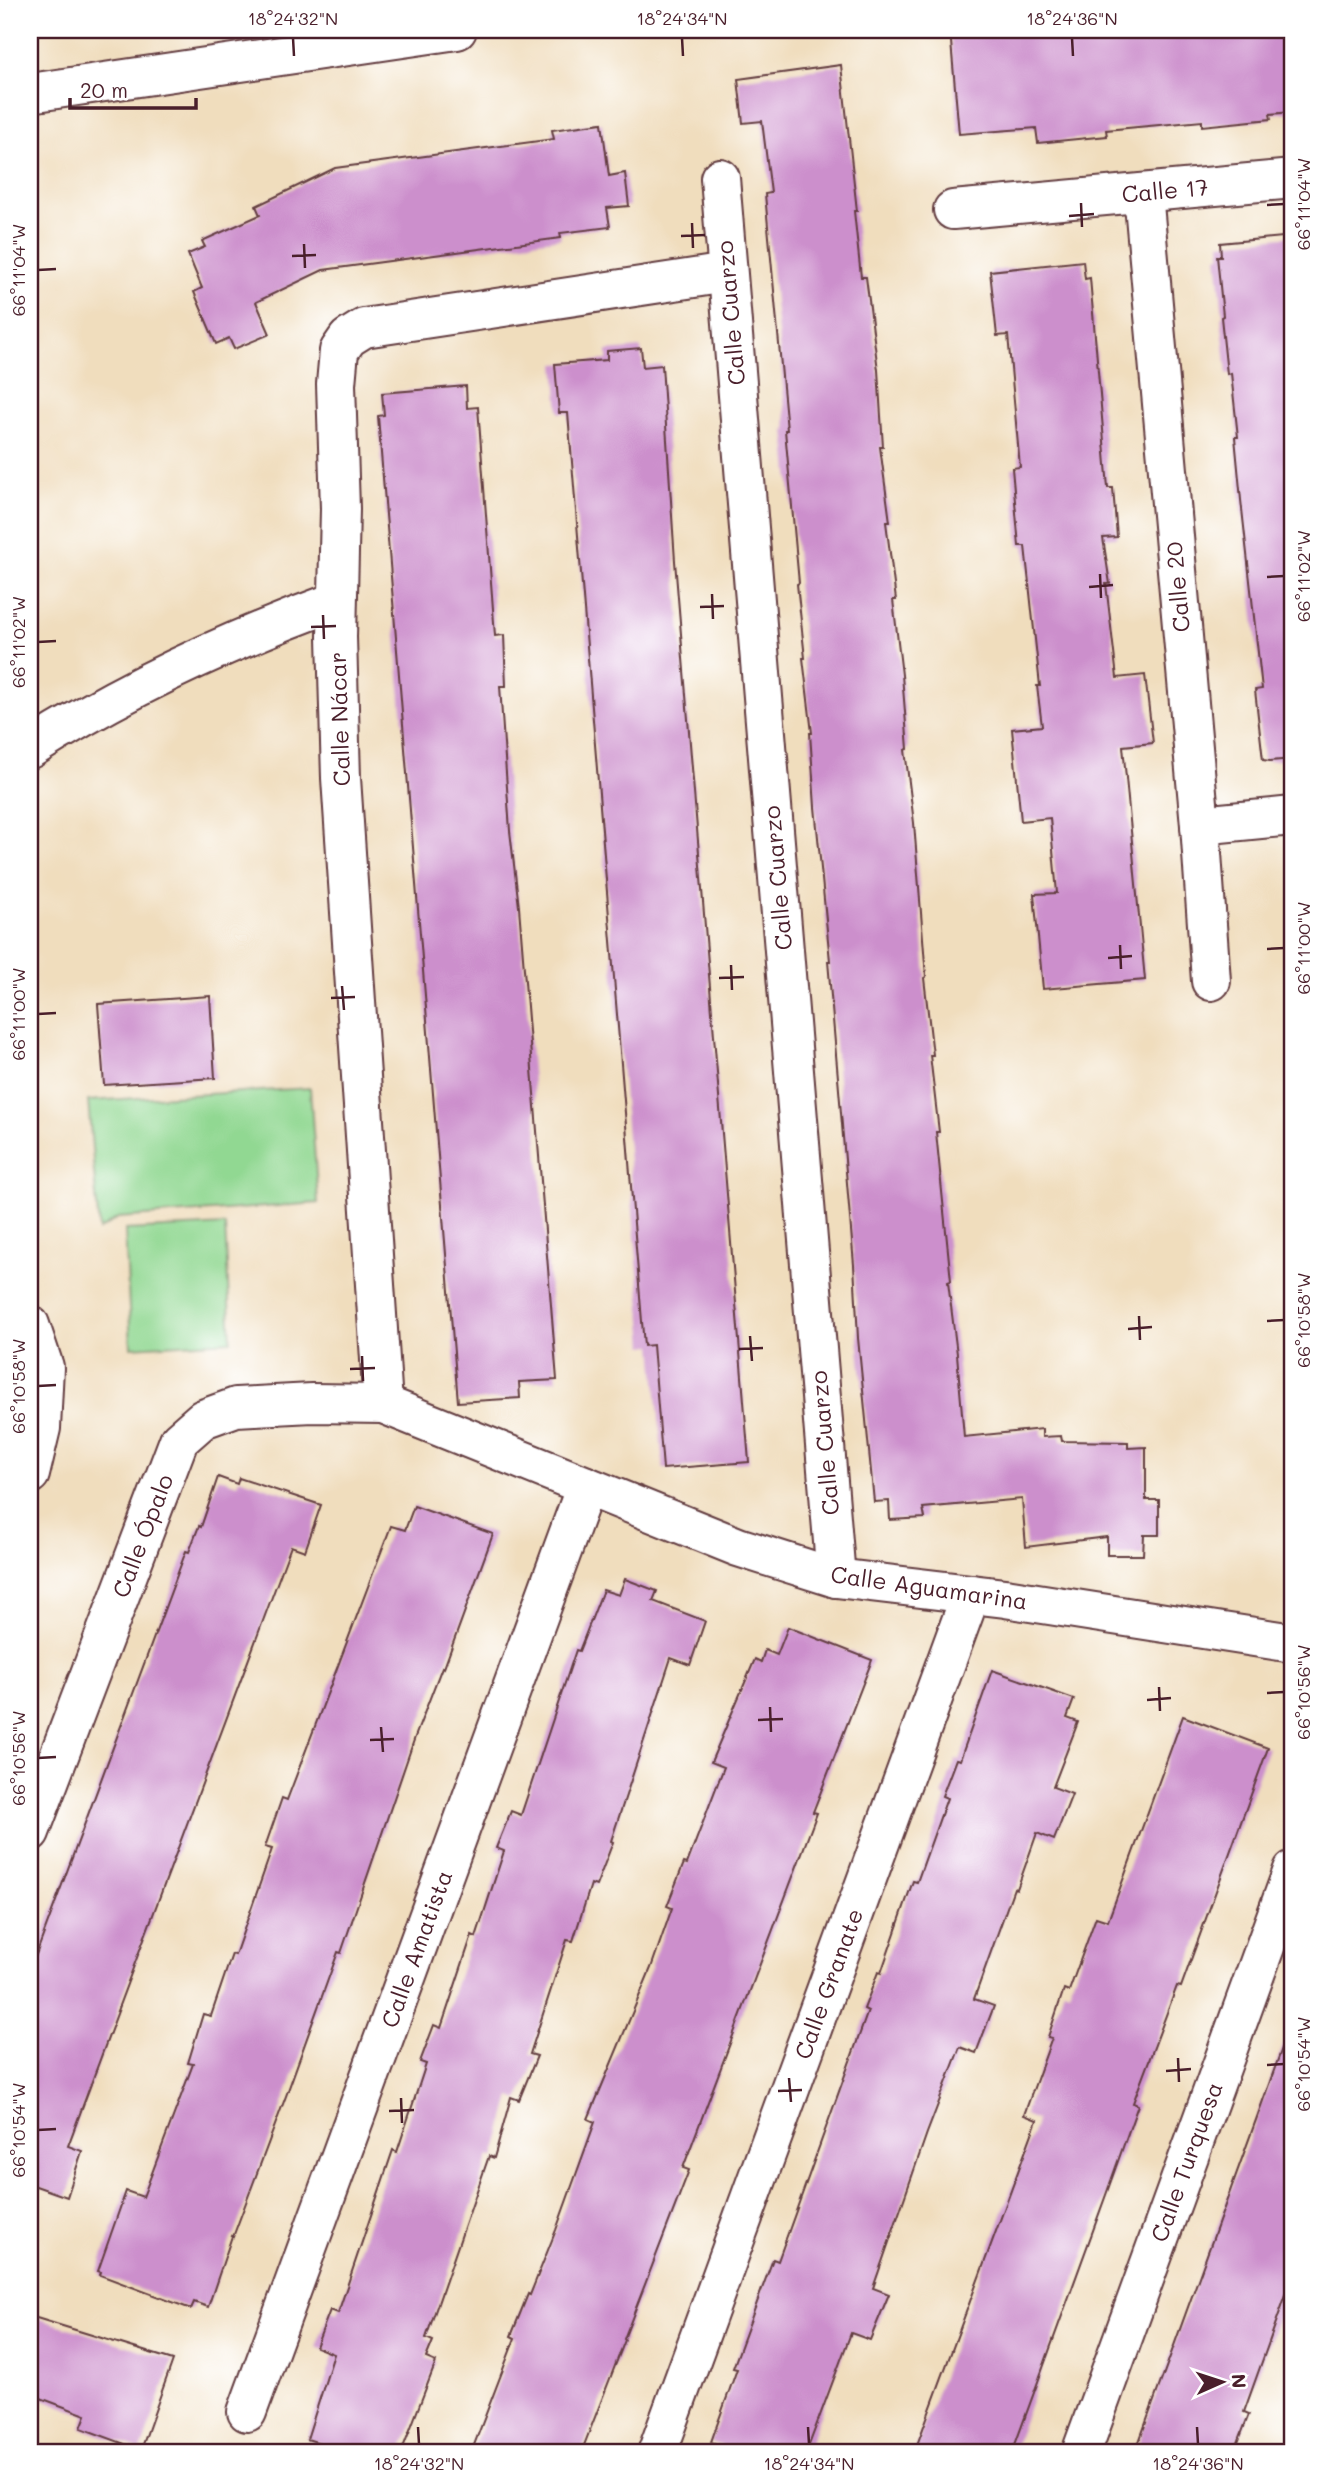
<svg xmlns="http://www.w3.org/2000/svg" width="1323" height="2483" viewBox="0 0 1323 2483" font-family="Mali,sans-serif">
<style>
.green{fill:#91d892;stroke:#6e7c5e;stroke-width:2}
.building{fill:#cc8fcc}
.lines{fill:none;stroke-linecap:round;stroke-linejoin:round}
.street-casing{stroke:#633c41;stroke-width:42}
.secondary-casing{stroke:#633c41;stroke-width:42}
.street{stroke:#fff;stroke-width:38}
.secondary{stroke:#fff;stroke-width:38}
.ticks{fill:none;stroke:#4a1f2b;stroke-width:2.5}
.labels{text-anchor:middle;stroke-width:5;stroke-linejoin:round;paint-order:stroke}
.street-label{font-size:23px;fill:#4a1f2b;stroke:#fff}
.neatline{fill:none;stroke:#4a1f2b;stroke-width:2.5}
.ticks-label{font-size:18px;text-anchor:middle;fill:#4a1f2b}
</style>
<rect width="100%" height="100%" fill="#fff"/>
<filter id="ink" filterUnits="userSpaceOnUse"><feTurbulence type="fractalNoise" baseFrequency=".0143" numOctaves="2"/><feDisplacementMap in="SourceGraphic" scale="14" xChannelSelector="R" yChannelSelector="G"/><feConvolveMatrix kernelMatrix="1 2 1 2 8 2 1 2 1" color-interpolation-filters="sRGB"/></filter>
<filter id="wash" filterUnits="userSpaceOnUse"><feTurbulence type="fractalNoise" baseFrequency=".00686" numOctaves="4" result="noise"/><feDisplacementMap in="SourceGraphic" scale="28" xChannelSelector="R" yChannelSelector="G"/><feGaussianBlur stdDeviation="1.57" result="paint"/><feColorMatrix in="noise" values="0 0 0 0 0 0 0 0 0 0 0 0 0 0 0 0 0 1.4 0 .05"/><feComposite in="paint" operator="in"/></filter>
<g filter="url(#wash)">
<rect width="100%" height="100%" fill="#f0ddbd"/>
<g class="green">
<path d="M310,1088L318,1203L118,1218L99,1230L88,1101Z"/>
<path d="M225,1225L231,1341L131,1347L125,1230Z"/>
</g>
<g id="blocks">
<g class="building">
<path d="M950,30H1293V112L1270,114L1271,119L1202,126V121L1106,130L1107,136L1038,143L1036,128L959,134Z"/>
<path d="M841,65L857,211H854L861,277H866L878,370L883,447H880L890,522H886L896,600H893L902,675L908,749L905,750L914,823L926,977L924,978L933,1055H930L939,1132H936L951,1281L948,1282L957,1354L964,1437L1042,1429V1437L1061,1436L1062,1441L1128,1442V1448L1146,1447V1500H1159V1535H1144L1143,1555H1107V1537L1026,1547L1022,1499L923,1508L925,1518L890,1520L889,1501L874,1502L858,1338L854,1265L828,961H830L815,807L810,733H812L803,658H805L797,584L799,583L785,430H787L765,194L771,193L762,121L743,123L738,79Z"/>
<path d="M602,123L609,176L625,173L629,206L607,208L610,227L560,233L561,238L323,270L256,302L270,334L234,349L229,338L216,344L194,292L202,288L188,254L205,247L202,241L260,215L256,206L335,168L554,139L552,130Z"/>
<path d="M1293,236V759L1270,761L1263,760L1255,690L1262,689L1241,500L1235,437H1238L1231,373L1227,374L1221,317L1223,316L1217,256H1221L1220,243Z"/>
<path d="M1083,261L1085,279L1090,278L1108,488H1113L1117,537L1103,538L1110,584H1106L1117,678L1145,675L1153,743L1123,746L1145,980L1043,989L1034,894L1057,893L1050,818L1021,821L1012,729L1042,726L1037,686H1040L1025,546H1019L1012,468L1020,467L1008,335L997,336L990,271Z"/>
<path d="M641,348L643,367L662,365L675,561L749,1462L663,1469L653,1345L644,1346L568,413H559L555,364L607,360V351Z"/>
<path d="M466,386L467,408L478,407L495,636L504,635L506,686H500L510,831L519,907L557,1380L519,1382L520,1398L458,1402L378,416L384,415L382,393Z"/>
<path d="M210,996L215,1078L104,1085L98,1004Z"/>
<path d="M218,1477L237,1484L239,1478L321,1505L305,1551L291,1546L117,2011H118L68,2146L82,2151L67,2197L30,2184V1971L186,1551L189,1552L199,1526L201,1527Z"/>
<path d="M414,1506L493,1534L444,1668L442,1667L415,1737L341,1953L338,1952L286,2096L233,2237L232,2236L208,2307L194,2302L191,2309L100,2275L101,2272L98,2271L126,2191L143,2197L193,2064L188,2063L203,2014L211,2016L232,1954L235,1955L272,1849L265,1847L282,1798L287,1800L391,1526L405,1530Z"/>
<path d="M625,1579L657,1591L653,1601L705,1621L690,1665L671,1658L611,1841L613,1842L596,1886L591,1884L573,1941L567,1940L530,2054L537,2056L519,2100L511,2097L494,2158L489,2156L426,2338L433,2341L426,2358L436,2362L401,2453H352L307,2439L334,2354L316,2347L330,2310L338,2313L393,2150L397,2152L426,2064L420,2062L434,2025L441,2028L472,1935L476,1937L504,1851L496,1848L511,1811L521,1815L576,1650L579,1651L603,1590L619,1595Z"/>
<path d="M788,1627L872,1660L813,1812L817,1813L683,2168L689,2170L624,2339L625,2340L581,2453H471L515,2338L511,2336L528,2294L530,2295L556,2230L595,2122L588,2119L651,1968L672,1908L667,1906L684,1863L687,1864L724,1767L711,1762L755,1659L761,1662L765,1650L777,1655Z"/>
<path d="M992,1670L1074,1699L1067,1718L1078,1722L1053,1787L1072,1794L1054,1840L1037,1833L1017,1889L1014,1888L974,1999L994,2006L976,2053L960,2047L927,2133L873,2288L889,2294L870,2340L851,2333L806,2453H741L711,2442L737,2369L733,2368L773,2259L778,2261L868,2011L864,2009L878,1972L881,1973L913,1881L917,1882L947,1798L942,1796L956,1759L960,1760Z"/>
<path d="M1183,1716L1268,1748L1181,1987L1177,1986L1133,2103L1138,2105L1107,2192L1012,2453H914L1037,2120L1024,2115L1052,2038L1048,2037L1064,1989L1069,1991L1096,1917L1108,1921Z"/>
<path d="M1289,2029H1293V2275L1244,2412L1249,2414L1234,2453H1135Z"/>
<path d="M30,2316L173,2360L141,2450L81,2428L86,2415L30,2394Z"/>
</g>
</g>
</g>
<g filter="url(#ink)">
<use href="#blocks" fill-opacity="0" stroke="#633c41" stroke-width="2"/>
<g class="lines">
<g class="street-casing">
<g id="street">
<path d="M720,178L836,1578"/>
<path d="M1143,193L1200,825L1211,981"/>
<path d="M953,210L1293,179"/>
<path d="M30,749C126,688 230,640 337,601"/>
<path d="M1200,825L1293,816"/>
<path d="M383,1404L341,778L337,637L340,509L336,384L339,351L348,338L364,328L727,273"/>
<path d="M30,1832L179,1440L203,1419L236,1407L312,1403L383,1404L738,1547L836,1578L1005,1598L1293,1643"/>
<path d="M247,2412L586,1486"/>
<path d="M657,2453L971,1594"/>
<path d="M1081,2453L1293,1870"/>
</g>
</g>
<g class="secondary-casing">
<g id="secondary">
<path d="M30,93L457,30"/>
<path d="M30,1325L44,1367L41,1428L30,1474"/>
</g>
</g>
<use href="#street" class="street"/>
<use href="#secondary" class="secondary"/>
</g>
</g>
<path class="ticks" d="M293,38L294,56M682,38L683,56M1072,38L1073,56M1081,203L1082,227M1267,205L1284,204M1069,216L1094,214M692,223L693,248M681,236L705,235M304,244L305,268M292,256L316,255M38,270L56,269M1100,574L1101,598M1267,577L1284,576M1089,587L1113,585M712,594L713,619M700,607L724,606M323,615L324,639M311,627L336,626M38,642L56,641M1120,945L1121,969M1267,949L1284,948M1108,958L1132,956M731,965L732,990M719,978L744,977M342,986L344,1010M331,998L355,997M38,1014L56,1013M1139,1316L1140,1340M1267,1321L1284,1320M1128,1329L1152,1327M750,1336L752,1361M739,1349L763,1348M362,1356L363,1381M350,1369L375,1368M38,1386L56,1385M1159,1687L1160,1711M1267,1693L1284,1692M1147,1700L1171,1698M770,1707L771,1732M758,1720L783,1719M381,1727L383,1752M370,1740L394,1739M38,1758L56,1757M1178,2058L1179,2082M1267,2065L1284,2064M1166,2071L1191,2069M789,2078L791,2102M778,2091L802,2090M401,2098L402,2123M389,2111L414,2110M38,2130L56,2129M418,2427L419,2444M808,2427L809,2444M1197,2427L1198,2444"/>
<g class="labels">
<g class="street-label">
<text transform="translate(1165 191) rotate(-5)" y="8">Calle 17</text>
<text transform="translate(731 313) rotate(-95)" y="8">Calle Cuarzo</text>
<text transform="translate(1178 587) rotate(-95)" y="8">Calle 20</text>
<text transform="translate(340 719) rotate(-92)" y="8">Calle Nácar</text>
<text transform="translate(778 878) rotate(-95)" y="8">Calle Cuarzo</text>
<text transform="translate(825 1443) rotate(-95)" y="8">Calle Cuarzo</text>
<text transform="translate(143 1536) rotate(-69)" y="8">Calle Ópalo</text>
<text transform="translate(929 1588) rotate(8)" y="8">Calle Aguamarina</text>
<text transform="translate(417 1949) rotate(-70)" y="8">Calle Amatista</text>
<text transform="translate(829 1984) rotate(-70)" y="8">Calle Granate</text>
<text transform="translate(1187 2162) rotate(-70)" y="8">Calle Turquesa</text>
</g>
</g>
<rect width="1323" height="2483" fill="none" stroke="#fff" stroke-width="77"/>
<g transform="translate(1222 2382) rotate(87)" stroke="#ffffff" stroke-width="5" paint-order="stroke">
<path d="M0-5L12 26L0 18L-12 26Z" fill="#4a1f2b"/>
<text y="-10" font-size="19" font-weight="bold" text-anchor="middle" fill="#4a1f2b">N</text>
</g>
<path d="M70 98v10h126v-10" fill="none" stroke="#4a1f2b" stroke-width="3.5"/>
<text x="80" y="98" font-size="21" fill="#4a1f2b" stroke="#ffffff" stroke-width="5" paint-order="stroke">20 m</text>
<rect x="38" y="38" width="1246" height="2406" class="neatline"/>
<g class="ticks-label">
<text x="293" y="25">18°24'32"N</text>
<text x="682" y="25">18°24'34"N</text>
<text x="1072" y="25">18°24'36"N</text>
<text transform="translate(1304 204) rotate(-90)" y="6">66°11'04"W</text>
<text transform="translate(19 270) rotate(-90)" y="6">66°11'04"W</text>
<text transform="translate(1304 576) rotate(-90)" y="6">66°11'02"W</text>
<text transform="translate(19 642) rotate(-90)" y="6">66°11'02"W</text>
<text transform="translate(1304 948) rotate(-90)" y="6">66°11'00"W</text>
<text transform="translate(19 1014) rotate(-90)" y="6">66°11'00"W</text>
<text transform="translate(1304 1320) rotate(-90)" y="6">66°10'58"W</text>
<text transform="translate(19 1386) rotate(-90)" y="6">66°10'58"W</text>
<text transform="translate(1304 1692) rotate(-90)" y="6">66°10'56"W</text>
<text transform="translate(19 1758) rotate(-90)" y="6">66°10'56"W</text>
<text transform="translate(1304 2064) rotate(-90)" y="6">66°10'54"W</text>
<text transform="translate(19 2130) rotate(-90)" y="6">66°10'54"W</text>
<text x="419" y="2470">18°24'32"N</text>
<text x="809" y="2470">18°24'34"N</text>
<text x="1198" y="2470">18°24'36"N</text>
</g>
</svg>
